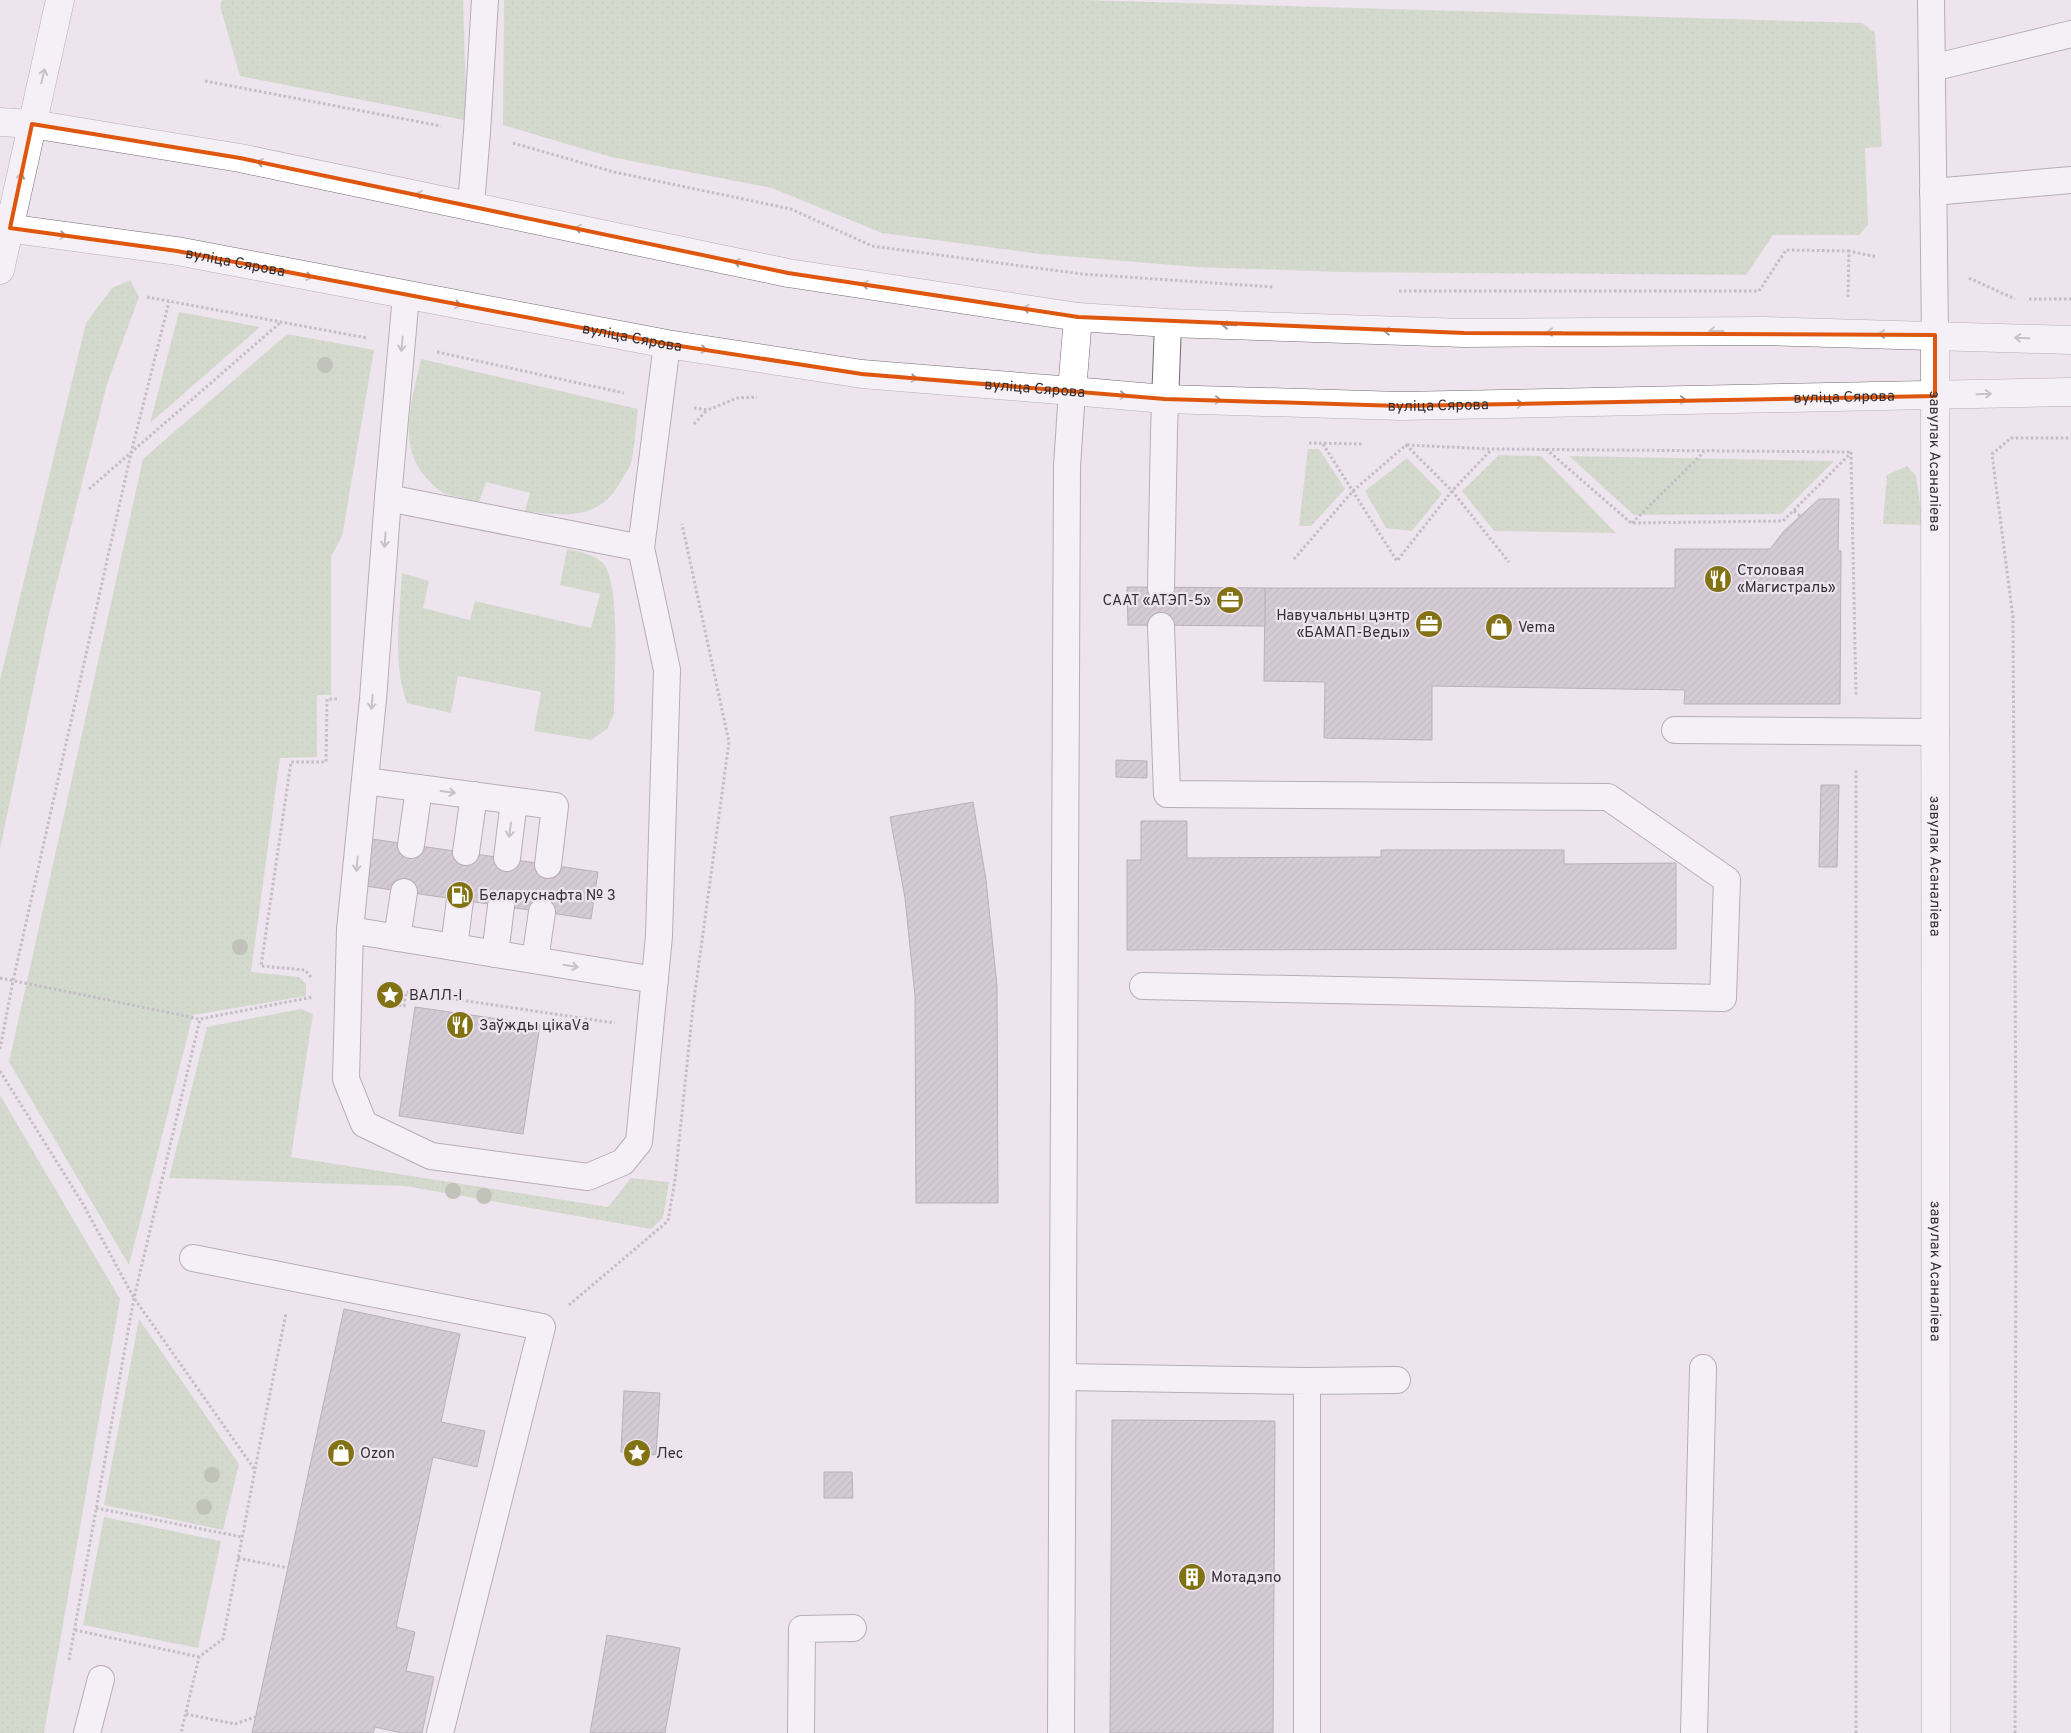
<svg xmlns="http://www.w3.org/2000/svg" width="2071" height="1733" viewBox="0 0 2071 1733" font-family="Overpass,sans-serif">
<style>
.grass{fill:url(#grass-dots)}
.building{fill:url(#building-hatch);stroke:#78717a}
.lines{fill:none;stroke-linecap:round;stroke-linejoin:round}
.lane-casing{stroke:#736c74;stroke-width:28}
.secondary-casing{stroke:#736c74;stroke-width:29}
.primary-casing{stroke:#736c74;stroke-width:29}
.path{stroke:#948d95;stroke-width:3;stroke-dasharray:2.5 2.5;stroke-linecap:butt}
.lane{stroke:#fff;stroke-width:26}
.secondary{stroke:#fff;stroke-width:28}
.primary{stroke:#fff;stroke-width:28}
.tree{fill:#8c9a79}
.oneway{stroke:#99989a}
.marked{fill:none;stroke:#df570e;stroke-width:4;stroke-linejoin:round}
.labels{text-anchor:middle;stroke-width:4.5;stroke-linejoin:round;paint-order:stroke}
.street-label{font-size:15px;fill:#333034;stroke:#ede4ee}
.poi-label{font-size:15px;fill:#333034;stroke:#ede4ee;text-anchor:start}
</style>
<defs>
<pattern id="grass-dots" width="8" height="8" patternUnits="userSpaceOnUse" patternTransform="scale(1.25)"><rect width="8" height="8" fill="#b7cda6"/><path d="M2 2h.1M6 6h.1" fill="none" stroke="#9eb090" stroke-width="1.8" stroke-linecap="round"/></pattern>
<pattern id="building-hatch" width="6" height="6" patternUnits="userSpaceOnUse" patternTransform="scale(1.25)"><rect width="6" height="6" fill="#b5adb6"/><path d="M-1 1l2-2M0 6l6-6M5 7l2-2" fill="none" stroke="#948d95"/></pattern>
</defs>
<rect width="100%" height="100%" fill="#ede4ee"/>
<g class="grass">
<path d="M222,0H463L466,93L464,120L240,76L220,6Z"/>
<path d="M504,0H1081L1862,23L1875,33L1882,147L1865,148L1868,225L1859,235H1773L1746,275L1339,272L1196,267L1040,254L882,233L772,188L611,157L503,125Z"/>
<path d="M130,280L139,297L107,384L48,618L0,849V680L86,323L112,288Z"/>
<path d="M179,312L260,327L150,423Z"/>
<path d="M287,334L374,350L342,537L331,556V695H317V757L280,758L251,972L299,977L306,984V996L193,1015L129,1265L9,1062L143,459Z"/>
<path d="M421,359L638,409C636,425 635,442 632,458C631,466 626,473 622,479C601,521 566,516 525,511L530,493L486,482L479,502C468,499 453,497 442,492C435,488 428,480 423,474C397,441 413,396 421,359Z"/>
<path d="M1308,449H1319L1345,489L1311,526H1299Z"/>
<path d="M1499,455L1541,456L1616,533L1494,531L1462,491Z"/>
<path d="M1569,456L1834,461L1781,514L1634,515Z"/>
<path d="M1407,458L1442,494L1412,531L1386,528L1365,491Z"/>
<path d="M1907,466L1916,476L1923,525L1883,524L1887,475Z"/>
<path d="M567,549C580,552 597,554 605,566C621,592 614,680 614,714L607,729L591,740L534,731L541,692L458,676L451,713L407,703C392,663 400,616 402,573L429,581L423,608L470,620L475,601L591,628L600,594L560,585Z"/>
<path d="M301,1009L313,1014L291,1157L608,1207L631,1178L669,1182L663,1218L651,1229L405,1186L169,1178L207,1027Z"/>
<path d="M0,1095L120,1299L44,1733H0Z"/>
<path d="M139,1319L239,1464L223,1530L104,1505Z"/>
<path d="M104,1517L221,1541L198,1648L83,1625Z"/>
</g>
<g class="building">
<path d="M1819,499H1839L1838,551H1841L1840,704H1684L1685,690L1432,686V740L1324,738L1325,682L1264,681L1265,588H1675V549H1770L1784,531Z"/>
<path d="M1127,587L1265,588V626L1128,625Z"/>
<path d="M1116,760L1147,761V778L1116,777Z"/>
<path d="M1821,785H1839L1837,867H1819Z"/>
<path d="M973,802L986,880L997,986L998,1203H916L915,996L905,898L890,817Z"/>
<path d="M1141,821H1187V858L1381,857V850H1564V864L1676,863V949L1127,950V860H1141Z"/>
<path d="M372,839L598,872L591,919L365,886Z"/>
<path d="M415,1007L540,1025L523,1134L399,1116Z"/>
<path d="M344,1309L460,1334L441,1422L485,1431L477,1467L433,1457L396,1627L415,1632L406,1671L434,1677L422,1733H402L375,1727L373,1733H252Z"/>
<path d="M624,1391L660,1393L656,1455L621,1452Z"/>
<path d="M1112,1420L1275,1421L1273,1733H1110Z"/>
<path d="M824,1472H852L853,1498H824Z"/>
<path d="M607,1635L680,1648L665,1733H590Z"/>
</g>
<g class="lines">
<g class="lane-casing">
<g id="lane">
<path d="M1931,0L1935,335"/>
<path d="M1932,68L2071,34"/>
<path d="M1933,192L2071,180"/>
<path d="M471,205L477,132L485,0"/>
<path d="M406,295L388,498L373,699L350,930L346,1079L364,1124L431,1156L588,1177L623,1162L639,1142L659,936L667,670L641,548L667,344"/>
<path d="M388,498L641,548"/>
<path d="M1161,588L1164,431L1168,323"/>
<path d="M1675,730L1936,732"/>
<path d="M365,781L555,806L548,865"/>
<path d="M411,845L419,788"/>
<path d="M466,852L474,795"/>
<path d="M507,858L514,801"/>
<path d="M350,930L655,980"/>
<path d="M397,938L404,892"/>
<path d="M454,947L460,900"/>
<path d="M495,954L501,906"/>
<path d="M535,960L542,912"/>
<path d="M1143,986L1723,998L1727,880L1608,797L1167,794L1161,626"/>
<path d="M193,1258L542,1327L440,1733"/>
<path d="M1063,1377L1307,1381V1733"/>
<path d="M1307,1381L1397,1380"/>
<path d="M87,1733L101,1679"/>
<path d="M801,1733L802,1629L853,1628"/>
<path d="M1061,1733L1067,466L1072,391"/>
<path d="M1694,1733L1703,1368"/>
</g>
</g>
<g class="secondary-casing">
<g id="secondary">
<path d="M0,122L32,124L240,158L788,273L1078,317L1168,323L1464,333L1765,331L2071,340"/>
<path id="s1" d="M0,227L177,251L667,344L862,374L1072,391L1165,399L1401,406L2071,392"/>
<path id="s2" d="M1935,335L1936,1733"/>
<path d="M1072,391L1078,317"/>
</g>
</g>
<g class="primary-casing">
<path id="primary" d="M0,270L60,0"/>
</g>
<g class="path">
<path d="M205,81L441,126"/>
<path d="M513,143L614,172L791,209L872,246L1082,274L1273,287"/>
<path d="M1969,278L2015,299"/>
<path d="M1399,291H1759L1786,250L1849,251"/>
<path d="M147,297L367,338"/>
<path d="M1848,297L1849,251L1877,257"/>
<path d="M2029,299H2071"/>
<path d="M437,352L624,393"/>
<path d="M694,408L708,410L737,398L757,397"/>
<path d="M694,424L707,410"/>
<path d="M1309,443L1363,444"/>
<path d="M1323,444L1397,561L1452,491L1491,450"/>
<path d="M1407,445L1492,449L1851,452"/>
<path d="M1546,449L1631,523L1783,521L1851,453"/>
<path d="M1851,452L1856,696"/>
<path d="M89,489L281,322"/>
<path d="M1794,511L1800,516"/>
<path d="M1632,523L1704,452"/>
<path d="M1294,559L1353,491L1406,445L1452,491L1509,562"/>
<path d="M311,977L305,970L261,966L291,762H326L327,699H338"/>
<path d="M0,978L200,1019L313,997"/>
<path d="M384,1003L404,1006L406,992L615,1023"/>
<path d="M0,1049L13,981L131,453L169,302"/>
<path d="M0,1071L83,1204L134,1298L255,1470L223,1639L199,1657L181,1733"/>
<path d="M569,1305L668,1221L675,1180L693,1007L729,742L682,524"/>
<path d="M255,1469L286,1313"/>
<path d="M96,1508L242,1537"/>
<path d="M238,1558L288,1568"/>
<path d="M75,1630L199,1657"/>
<path d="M69,1660L134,1298L200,1019"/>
<path d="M186,1714L235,1724L255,1717"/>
<path d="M1856,1733V768"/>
<path d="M2015,1733L2016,1144L2013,618L1992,454L2011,438H2071"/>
</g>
<use href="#lane" class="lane"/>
<use href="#secondary" class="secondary"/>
<use href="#primary" class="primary"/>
</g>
<g class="tree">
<circle cx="325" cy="365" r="8"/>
<circle cx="240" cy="947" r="8"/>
<circle cx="453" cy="1191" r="8"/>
<circle cx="484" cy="1196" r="8"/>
<circle cx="212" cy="1475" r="8"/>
<circle cx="204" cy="1507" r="8"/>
</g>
<defs><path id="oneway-shaft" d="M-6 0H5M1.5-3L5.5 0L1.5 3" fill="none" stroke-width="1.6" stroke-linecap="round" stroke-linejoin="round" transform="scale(1.25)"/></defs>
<g class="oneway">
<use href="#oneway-shaft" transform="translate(43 76) rotate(-77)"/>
<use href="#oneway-shaft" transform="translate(264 163) rotate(-168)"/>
<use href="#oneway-shaft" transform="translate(20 180) rotate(-78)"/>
<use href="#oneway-shaft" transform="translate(423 195) rotate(-168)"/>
<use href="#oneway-shaft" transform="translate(582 229) rotate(-168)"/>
<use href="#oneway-shaft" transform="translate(59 235) rotate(8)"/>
<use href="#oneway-shaft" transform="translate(741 263) rotate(-168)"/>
<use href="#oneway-shaft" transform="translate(305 276) rotate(11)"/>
<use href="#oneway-shaft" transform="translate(869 285) rotate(-171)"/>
<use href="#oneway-shaft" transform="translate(454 304) rotate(11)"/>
<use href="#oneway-shaft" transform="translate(1030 309) rotate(-171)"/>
<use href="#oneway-shaft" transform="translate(1229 325) rotate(-178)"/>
<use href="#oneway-shaft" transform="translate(1391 331) rotate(-178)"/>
<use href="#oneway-shaft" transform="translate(1716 331) rotate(180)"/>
<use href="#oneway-shaft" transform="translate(1554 332) rotate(180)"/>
<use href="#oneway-shaft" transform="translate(1886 334) rotate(-178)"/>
<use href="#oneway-shaft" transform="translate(2022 338) rotate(-178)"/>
<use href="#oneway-shaft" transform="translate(402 344) rotate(95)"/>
<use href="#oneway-shaft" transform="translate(700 349) rotate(9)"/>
<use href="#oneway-shaft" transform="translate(910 378) rotate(5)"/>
<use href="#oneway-shaft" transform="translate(1984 394) rotate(-2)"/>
<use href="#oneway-shaft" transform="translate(1119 395) rotate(4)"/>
<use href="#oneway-shaft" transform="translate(1214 400) rotate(2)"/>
<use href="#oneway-shaft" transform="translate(1679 400) rotate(-1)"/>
<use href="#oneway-shaft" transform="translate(1516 404) rotate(-1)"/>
<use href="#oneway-shaft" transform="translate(385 540) rotate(94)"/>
<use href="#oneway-shaft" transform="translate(372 702) rotate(95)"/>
<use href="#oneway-shaft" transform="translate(448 792) rotate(7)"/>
<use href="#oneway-shaft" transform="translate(510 830) rotate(97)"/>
<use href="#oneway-shaft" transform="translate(357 864) rotate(95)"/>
<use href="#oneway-shaft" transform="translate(571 966) rotate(9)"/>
</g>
<path d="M0 0H2071V1733H0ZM32,124L240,158L788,273L1078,317L1464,333L1935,335V396L1401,406L1165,399L862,374L667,344L177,251L10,228Z" fill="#ede4ee" fill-opacity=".55" fill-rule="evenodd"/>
<path class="marked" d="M32,124L240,158L788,273L1078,317L1464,333L1935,335V396L1401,406L1165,399L862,374L667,344L177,251L10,228Z"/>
<defs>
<g id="restaurant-disc" transform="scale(1.4375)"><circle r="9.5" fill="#827213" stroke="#ede4ee"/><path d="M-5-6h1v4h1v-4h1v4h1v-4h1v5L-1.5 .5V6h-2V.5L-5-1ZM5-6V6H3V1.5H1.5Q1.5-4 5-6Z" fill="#fff"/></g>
<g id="office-disc" transform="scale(1.4375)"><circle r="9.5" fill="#827213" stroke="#ede4ee"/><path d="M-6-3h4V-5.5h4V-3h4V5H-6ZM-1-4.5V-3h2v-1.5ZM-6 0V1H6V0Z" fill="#fff"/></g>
<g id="shop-disc" transform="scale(1.4375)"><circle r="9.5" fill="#827213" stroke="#ede4ee"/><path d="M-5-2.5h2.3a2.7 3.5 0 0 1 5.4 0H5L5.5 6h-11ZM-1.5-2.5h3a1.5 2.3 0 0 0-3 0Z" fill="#fff"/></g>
<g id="fuel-disc" transform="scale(1.4375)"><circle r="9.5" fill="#827213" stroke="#ede4ee"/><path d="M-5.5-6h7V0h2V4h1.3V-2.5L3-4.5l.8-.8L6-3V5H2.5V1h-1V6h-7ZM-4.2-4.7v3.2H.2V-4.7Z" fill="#fff"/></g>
<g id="sight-disc" transform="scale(1.4375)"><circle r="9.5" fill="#827213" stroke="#ede4ee"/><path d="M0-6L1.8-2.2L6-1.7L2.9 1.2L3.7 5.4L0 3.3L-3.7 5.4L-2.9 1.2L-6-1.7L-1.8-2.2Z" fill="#fff"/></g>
<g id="building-disc" transform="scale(1.4375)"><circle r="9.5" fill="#827213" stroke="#ede4ee"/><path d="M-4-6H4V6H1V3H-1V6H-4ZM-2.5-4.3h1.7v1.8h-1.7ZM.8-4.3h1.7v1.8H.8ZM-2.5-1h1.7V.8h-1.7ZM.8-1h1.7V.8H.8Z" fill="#fff"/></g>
</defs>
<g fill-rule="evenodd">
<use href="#restaurant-disc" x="1718" y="579"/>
<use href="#office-disc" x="1230" y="600"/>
<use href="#office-disc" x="1429" y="624"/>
<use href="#shop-disc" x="1499" y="627"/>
<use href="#fuel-disc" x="460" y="895"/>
<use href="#sight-disc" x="390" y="995"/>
<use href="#restaurant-disc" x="460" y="1025"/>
<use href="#shop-disc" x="341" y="1453"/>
<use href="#sight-disc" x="637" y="1453"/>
<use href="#building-disc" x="1192" y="1577"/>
</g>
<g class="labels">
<g class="street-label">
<text dy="5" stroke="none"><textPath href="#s1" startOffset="238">вуліца Сярова</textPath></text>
<text dy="5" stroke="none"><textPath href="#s1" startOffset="642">вуліца Сярова</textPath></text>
<text dy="5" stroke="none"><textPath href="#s1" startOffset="1048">вуліца Сярова</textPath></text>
<text dy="5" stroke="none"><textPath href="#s1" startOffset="1858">вуліца Сярова</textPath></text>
<text dy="5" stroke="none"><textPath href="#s1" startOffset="1452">вуліца Сярова</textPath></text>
<text dy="5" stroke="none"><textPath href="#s2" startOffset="126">завулак Асаналіева</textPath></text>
<text dy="5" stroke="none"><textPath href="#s2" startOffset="531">завулак Асаналіева</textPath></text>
<text dy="5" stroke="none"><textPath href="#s2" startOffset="936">завулак Асаналіева</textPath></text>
</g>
<g class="poi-label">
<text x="1737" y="575">Столовая<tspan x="1737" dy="17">«Магистраль»</tspan></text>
<text x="1211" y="605" text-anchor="end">СААТ «АТЭП-5»</text>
<text x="1410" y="620" text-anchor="end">Навучальны цэнтр<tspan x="1410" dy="17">«БАМАП-Веды»</tspan></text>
<text x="1518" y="632">Vema</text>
<text x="479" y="900">Беларуснафта № 3</text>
<text x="409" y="1000">ВАЛЛ-І</text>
<text x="479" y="1030">Заўжды цікаVа</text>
<text x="360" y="1458">Ozon</text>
<text x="656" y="1458">Лес</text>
<text x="1211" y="1582">Мотадэпо</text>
</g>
</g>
</svg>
